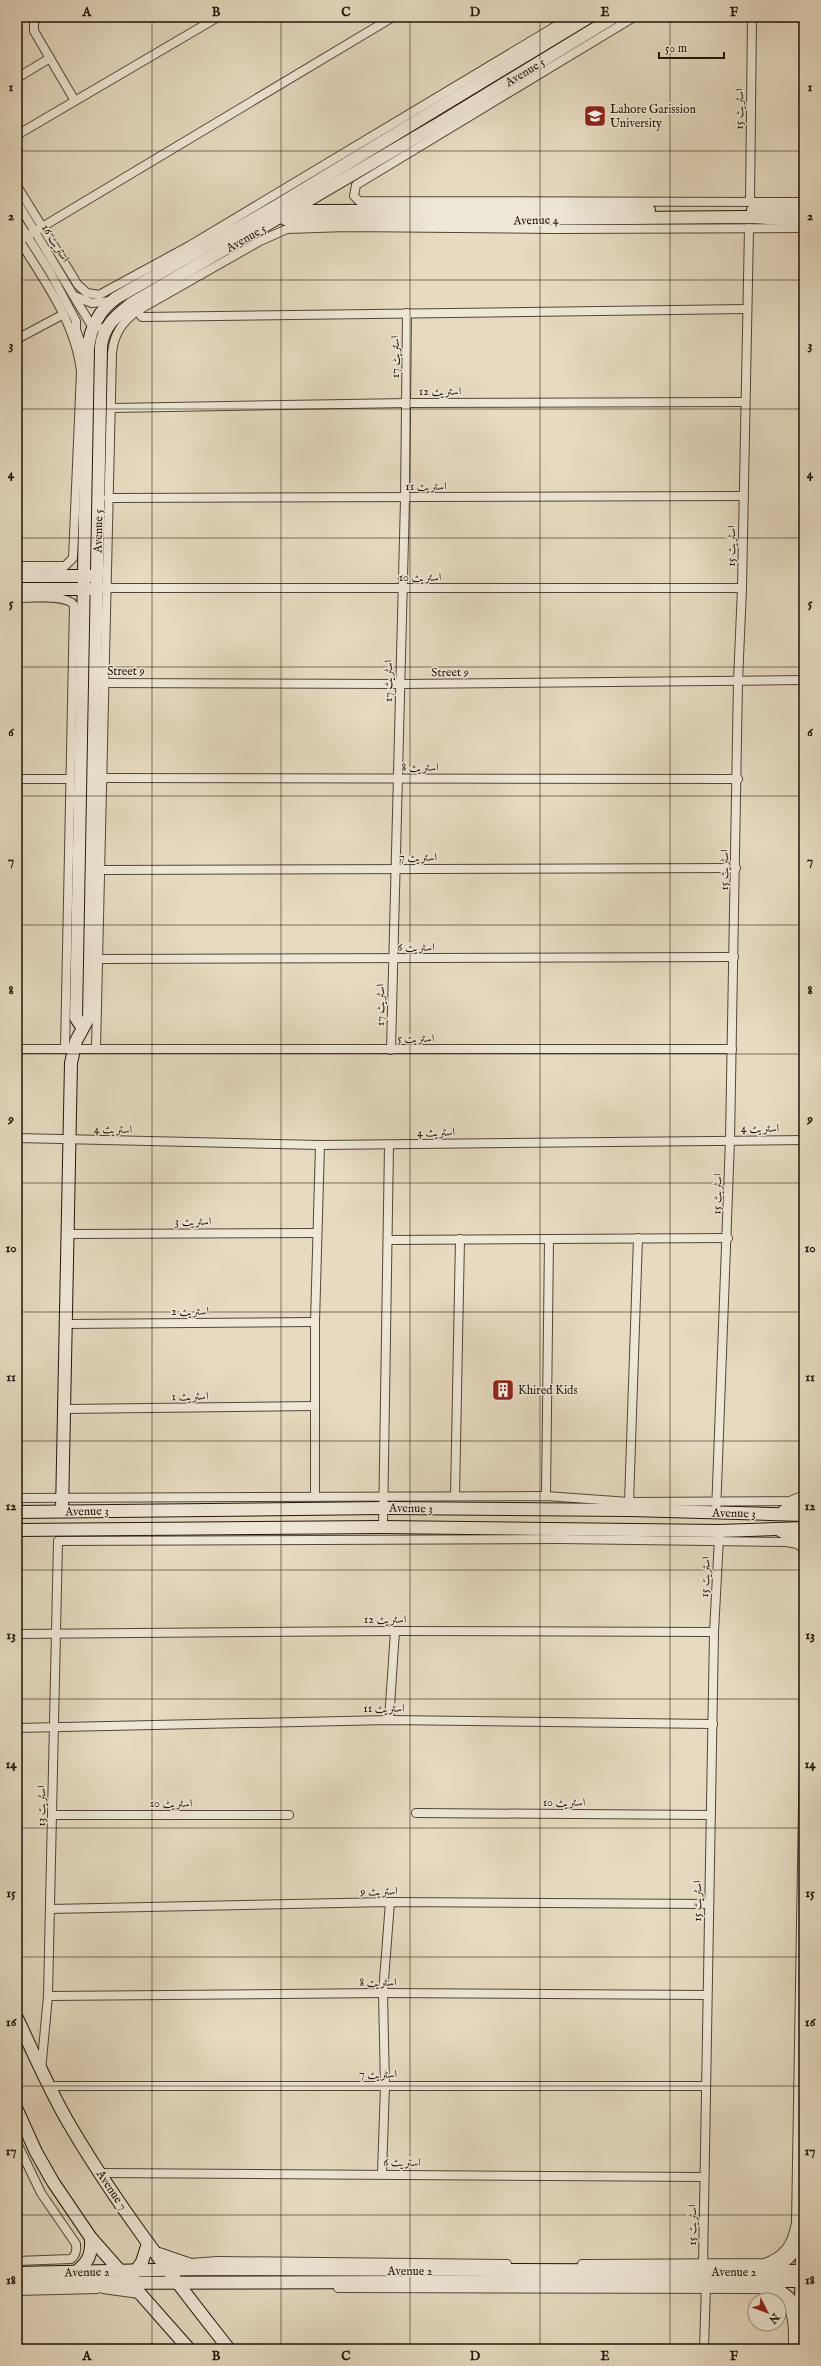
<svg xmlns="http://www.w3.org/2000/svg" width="821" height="2366" viewBox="0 0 821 2366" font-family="'IM FELL English',Amiri,serif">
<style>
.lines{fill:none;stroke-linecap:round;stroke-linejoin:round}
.street-casing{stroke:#524637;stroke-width:10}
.secondary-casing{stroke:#211409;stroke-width:14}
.street{stroke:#efe8d7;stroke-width:8}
.secondary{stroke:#efe8d7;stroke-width:12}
.grid{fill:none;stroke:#211409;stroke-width:1;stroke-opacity:0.55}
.labels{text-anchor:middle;stroke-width:3;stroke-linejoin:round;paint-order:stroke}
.street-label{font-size:12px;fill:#211409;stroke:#efe8d7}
.poi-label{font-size:12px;fill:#211409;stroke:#efe8d7;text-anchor:start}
.neatline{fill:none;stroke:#211409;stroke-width:1.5}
.grid-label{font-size:13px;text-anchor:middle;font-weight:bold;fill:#211409}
</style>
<rect width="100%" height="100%" fill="#e6dbc1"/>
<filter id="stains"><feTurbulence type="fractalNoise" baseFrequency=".005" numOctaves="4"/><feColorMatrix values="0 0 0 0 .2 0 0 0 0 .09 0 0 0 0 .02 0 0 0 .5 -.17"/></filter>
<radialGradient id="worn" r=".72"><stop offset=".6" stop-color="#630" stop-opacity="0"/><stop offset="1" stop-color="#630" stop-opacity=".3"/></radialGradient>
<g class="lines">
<g class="street-casing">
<g id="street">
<path d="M39,17L34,21V31L75,101"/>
<path d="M634,17L356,185L354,196L359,201L804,202"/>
<path d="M17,78L50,58"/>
<path d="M17,135L218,17"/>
<path d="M17,186L78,285L87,293L99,295L189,246L571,17"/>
<path d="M17,202L90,323L105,330"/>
<path d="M750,202L752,17"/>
<path d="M17,220L50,272L76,321V330L86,356"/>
<path d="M17,242L393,17"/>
<path d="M74,296L92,303L111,301"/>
<path d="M137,311L260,241L287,229L347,227L554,229L804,228"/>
<path d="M17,339L62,315"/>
<path d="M111,408L407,403L745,402"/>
<path d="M108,498L744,496"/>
<path d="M17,566H65L73,558L81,372C76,323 43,278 17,237"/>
<path d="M103,588H742"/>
<path d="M17,598C31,598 66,594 74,605L65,1049"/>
<path d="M99,683L400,684L804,680"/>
<path d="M102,778L738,779"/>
<path d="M17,779H69"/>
<path d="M100,870L736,868"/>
<path d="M98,959L734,957"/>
<path d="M17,1049H732"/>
<path d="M96,1049L112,353C114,334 122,322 137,311L142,317L747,309"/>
<path d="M391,1050L405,499L407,313"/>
<path d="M17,1138L320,1145L804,1140"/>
<path d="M68,1234L317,1233"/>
<path d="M388,1240L728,1238"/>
<path d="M66,1324L315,1322"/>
<path d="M65,1409L315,1406"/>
<path d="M455,1496L460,1239"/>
<path d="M546,1496L549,1239"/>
<path d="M315,1497V1322L320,1145"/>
<path d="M17,1498L546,1496L629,1502L790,1501L804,1495"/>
<path d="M629,1502L638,1238"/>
<path d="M716,1513L730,1140L738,681L742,588L749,228"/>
<path d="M383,1527L389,1145"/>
<path d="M17,1634L395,1631L714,1632"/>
<path d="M389,1720L395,1631"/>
<path d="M17,1728L389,1720L713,1724"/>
<path d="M416,1813L711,1815"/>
<path d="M53,1815H289"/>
<path d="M50,1909L390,1902L709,1904"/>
<path d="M48,1996L383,1993L707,1995"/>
<path d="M41,2071L48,1996L58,1541L560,1539L787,1542L797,1544L804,1549"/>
<path d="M50,2086H706"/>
<path d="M17,2143L41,2193L76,2244C77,2251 76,2255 71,2259L17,2261"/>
<path d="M100,2173L704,2177"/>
<path d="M382,2173L385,2086L383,1993L390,1902"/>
<path d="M190,2263L218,2261L507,2264"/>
<path d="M582,2264L764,2263C785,2256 792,2244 796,2223L804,1746"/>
<path d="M703,2266L714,1632L719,1538"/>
<path d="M338,2288L759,2289C795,2297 793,2319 793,2349"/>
<path d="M103,2289L139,2294"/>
<path d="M17,2291L97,2289V2283"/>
<path d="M704,2349L706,2286"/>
</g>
</g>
<g class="secondary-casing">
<g id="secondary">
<path d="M295,205L299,210L305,211L649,210"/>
<path d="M753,210L804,209"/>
<path d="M279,213L285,219L292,221L749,217L804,220"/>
<path d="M17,576H92"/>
<path d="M17,589H92"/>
<path d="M82,1027L76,1018L88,349C90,329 99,310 116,298L275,207L589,17"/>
<path d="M62,1511L71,1063L76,1041L89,1017L101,347C103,326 116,316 131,304L440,123L614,17"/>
<path d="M784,1511L804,1504"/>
<path d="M17,1512L385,1508L630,1510L804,1515"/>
<path d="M17,1530L383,1527L719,1531L804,1528"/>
<path d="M781,1531L804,1541"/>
<path d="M17,2018C34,2054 50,2092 71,2127C117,2205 173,2278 229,2349"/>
<path d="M17,2110L36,2152L53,2182L91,2238L189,2349"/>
<path d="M159,2254L194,2266"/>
<path d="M135,2272L142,2262L148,2243"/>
<path d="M768,2272L788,2258L803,2239"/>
<path d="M17,2273L200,2269L804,2271"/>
<path d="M75,2273C88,2262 92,2256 91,2238"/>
<path d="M767,2281L789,2298L801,2316"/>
<path d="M17,2283L804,2281"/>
<path d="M800,2349L804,2151"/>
</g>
</g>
<use href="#street" class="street"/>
<use href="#secondary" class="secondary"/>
</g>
<path class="grid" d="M152,17V2349M281,17V2349M410,17V2349M540,17V2349M670,17V2349M17,151H804M17,280H804M17,409H804M17,538H804M17,667H804M17,796H804M17,925H804M17,1054H804M17,1183H804M17,1312H804M17,1441H804M17,1570H804M17,1699H804M17,1828H804M17,1957H804M17,2086H804M17,2215H804"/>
<defs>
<g id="university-square" transform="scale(1.15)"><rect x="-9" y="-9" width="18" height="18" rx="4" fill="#8f2418" stroke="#efe8d7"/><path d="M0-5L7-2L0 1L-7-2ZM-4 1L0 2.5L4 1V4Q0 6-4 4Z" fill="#fff"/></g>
<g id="building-square" transform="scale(1.15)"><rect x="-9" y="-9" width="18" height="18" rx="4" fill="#8f2418" stroke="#efe8d7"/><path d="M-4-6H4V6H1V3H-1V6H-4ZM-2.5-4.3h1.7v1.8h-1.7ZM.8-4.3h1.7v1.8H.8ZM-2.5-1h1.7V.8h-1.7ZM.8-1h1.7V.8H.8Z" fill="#fff"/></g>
</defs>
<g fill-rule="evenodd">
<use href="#university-square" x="595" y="116"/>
<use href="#building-square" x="503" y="1390"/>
</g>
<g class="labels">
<g class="street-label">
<text transform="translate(525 72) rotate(-31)" y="4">Avenue 5</text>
<text transform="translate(739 109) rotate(-89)" y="4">اسٹریٹ 15</text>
<text transform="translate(536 220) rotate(-1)" y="4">Avenue 4</text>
<text transform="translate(246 238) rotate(-30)" y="4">Avenue 5</text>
<text transform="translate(56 243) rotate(58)" y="4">اسٹریٹ 16</text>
<text transform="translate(395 357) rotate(-90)" y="4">اسٹریٹ 17</text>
<text x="440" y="395">اسٹریٹ 12</text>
<text x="426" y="490">اسٹریٹ 11</text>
<text transform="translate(98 531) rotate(-89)" y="4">Avenue 5</text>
<text transform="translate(731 546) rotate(-89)" y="4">اسٹریٹ 15</text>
<text x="420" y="581">اسٹریٹ 10</text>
<text x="126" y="675">Street 9</text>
<text transform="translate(450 672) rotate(-1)" y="4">Street 9</text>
<text transform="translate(388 681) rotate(-89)" y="4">اسٹریٹ 17</text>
<text x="420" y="771">اسٹریٹ 8</text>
<text x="418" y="861">اسٹریٹ 7</text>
<text transform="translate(724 870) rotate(-89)" y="4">اسٹریٹ 15</text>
<text x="416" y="951">اسٹریٹ 6</text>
<text transform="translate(380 1005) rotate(-89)" y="4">اسٹریٹ 17</text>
<text x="416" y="1042">اسٹریٹ 5</text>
<text x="760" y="1132">اسٹریٹ 4</text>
<text transform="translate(113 1129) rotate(1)" y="4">اسٹریٹ 4</text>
<text transform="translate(436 1132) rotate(-1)" y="4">اسٹریٹ 4</text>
<text transform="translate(717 1194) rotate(-88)" y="4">اسٹریٹ 15</text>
<text x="193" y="1225">اسٹریٹ 3</text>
<text x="190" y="1315">اسٹریٹ 2</text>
<text transform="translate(190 1396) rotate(-1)" y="4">اسٹریٹ 1</text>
<text transform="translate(411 1508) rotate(1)" y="4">Avenue 3</text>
<text transform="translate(87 1511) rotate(-1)" y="4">Avenue 3</text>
<text transform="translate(734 1513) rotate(1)" y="4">Avenue 3</text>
<text transform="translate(705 1577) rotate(-87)" y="4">اسٹریٹ 15</text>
<text x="385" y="1623">اسٹریٹ 12</text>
<text x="384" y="1712">اسٹریٹ 11</text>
<text x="564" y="1806">اسٹریٹ 10</text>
<text x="171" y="1807">اسٹریٹ 10</text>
<text transform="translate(41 1806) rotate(-89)" y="4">اسٹریٹ 13</text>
<text transform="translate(379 1891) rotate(-1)" y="4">اسٹریٹ 9</text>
<text transform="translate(697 1901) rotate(-89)" y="4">اسٹریٹ 15</text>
<text x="378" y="1986">اسٹریٹ 8</text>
<text x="378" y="2078">اسٹریٹ 7</text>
<text transform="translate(402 2162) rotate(1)" y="4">اسٹریٹ 6</text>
<text transform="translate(112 2190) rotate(56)" y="4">Avenue 7</text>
<text transform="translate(692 2225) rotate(-89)" y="4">اسٹریٹ 15</text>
<text x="410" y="2275">Avenue 2</text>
<text transform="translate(87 2272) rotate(-1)" y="4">Avenue 2</text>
<text x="734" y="2276">Avenue 2</text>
</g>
<g class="poi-label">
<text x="610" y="113">Lahore Garission<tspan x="610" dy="14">University</tspan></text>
<text x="518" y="1394">Khired Kids</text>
</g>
</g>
<rect width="821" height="2366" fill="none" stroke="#e6dbc1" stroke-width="44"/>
<g transform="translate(767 2312) rotate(132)"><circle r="19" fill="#efe8d7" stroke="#9d9385"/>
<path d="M0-3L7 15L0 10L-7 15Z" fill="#8f2418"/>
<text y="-6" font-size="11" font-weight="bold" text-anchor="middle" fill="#211409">N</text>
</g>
<path d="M659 52v6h65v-6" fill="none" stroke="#211409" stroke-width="2"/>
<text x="665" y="52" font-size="12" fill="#211409" stroke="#efe8d7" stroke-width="3" paint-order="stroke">50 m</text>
<rect x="22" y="22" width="777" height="2322" class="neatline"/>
<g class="grid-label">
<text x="87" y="16">A</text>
<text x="216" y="16">B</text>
<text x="346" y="16">C</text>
<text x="475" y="16">D</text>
<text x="605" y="16">E</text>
<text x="734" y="16">F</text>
<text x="11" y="91">1</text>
<text x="810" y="91">1</text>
<text x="11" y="220">2</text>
<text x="810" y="220">2</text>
<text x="11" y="349">3</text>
<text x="810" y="349">3</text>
<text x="11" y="478">4</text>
<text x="810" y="478">4</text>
<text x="11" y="607">5</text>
<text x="810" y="607">5</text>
<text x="11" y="736">6</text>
<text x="810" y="736">6</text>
<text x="11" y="865">7</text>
<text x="810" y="865">7</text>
<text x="11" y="994">8</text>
<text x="810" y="994">8</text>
<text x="11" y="1123">9</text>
<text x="810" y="1123">9</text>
<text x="11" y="1252">10</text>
<text x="810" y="1252">10</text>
<text x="11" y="1381">11</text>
<text x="810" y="1381">11</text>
<text x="11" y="1510">12</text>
<text x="810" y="1510">12</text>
<text x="11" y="1639">13</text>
<text x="810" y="1639">13</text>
<text x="11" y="1768">14</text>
<text x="810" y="1768">14</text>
<text x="11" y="1897">15</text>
<text x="810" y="1897">15</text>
<text x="11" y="2026">16</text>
<text x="810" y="2026">16</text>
<text x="11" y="2155">17</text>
<text x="810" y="2155">17</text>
<text x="11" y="2284">18</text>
<text x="810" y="2284">18</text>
<text x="87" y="2360">A</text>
<text x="216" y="2360">B</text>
<text x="346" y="2360">C</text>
<text x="475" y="2360">D</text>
<text x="605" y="2360">E</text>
<text x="734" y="2360">F</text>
</g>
<rect width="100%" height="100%" filter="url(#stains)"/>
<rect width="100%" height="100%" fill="url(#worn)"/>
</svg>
